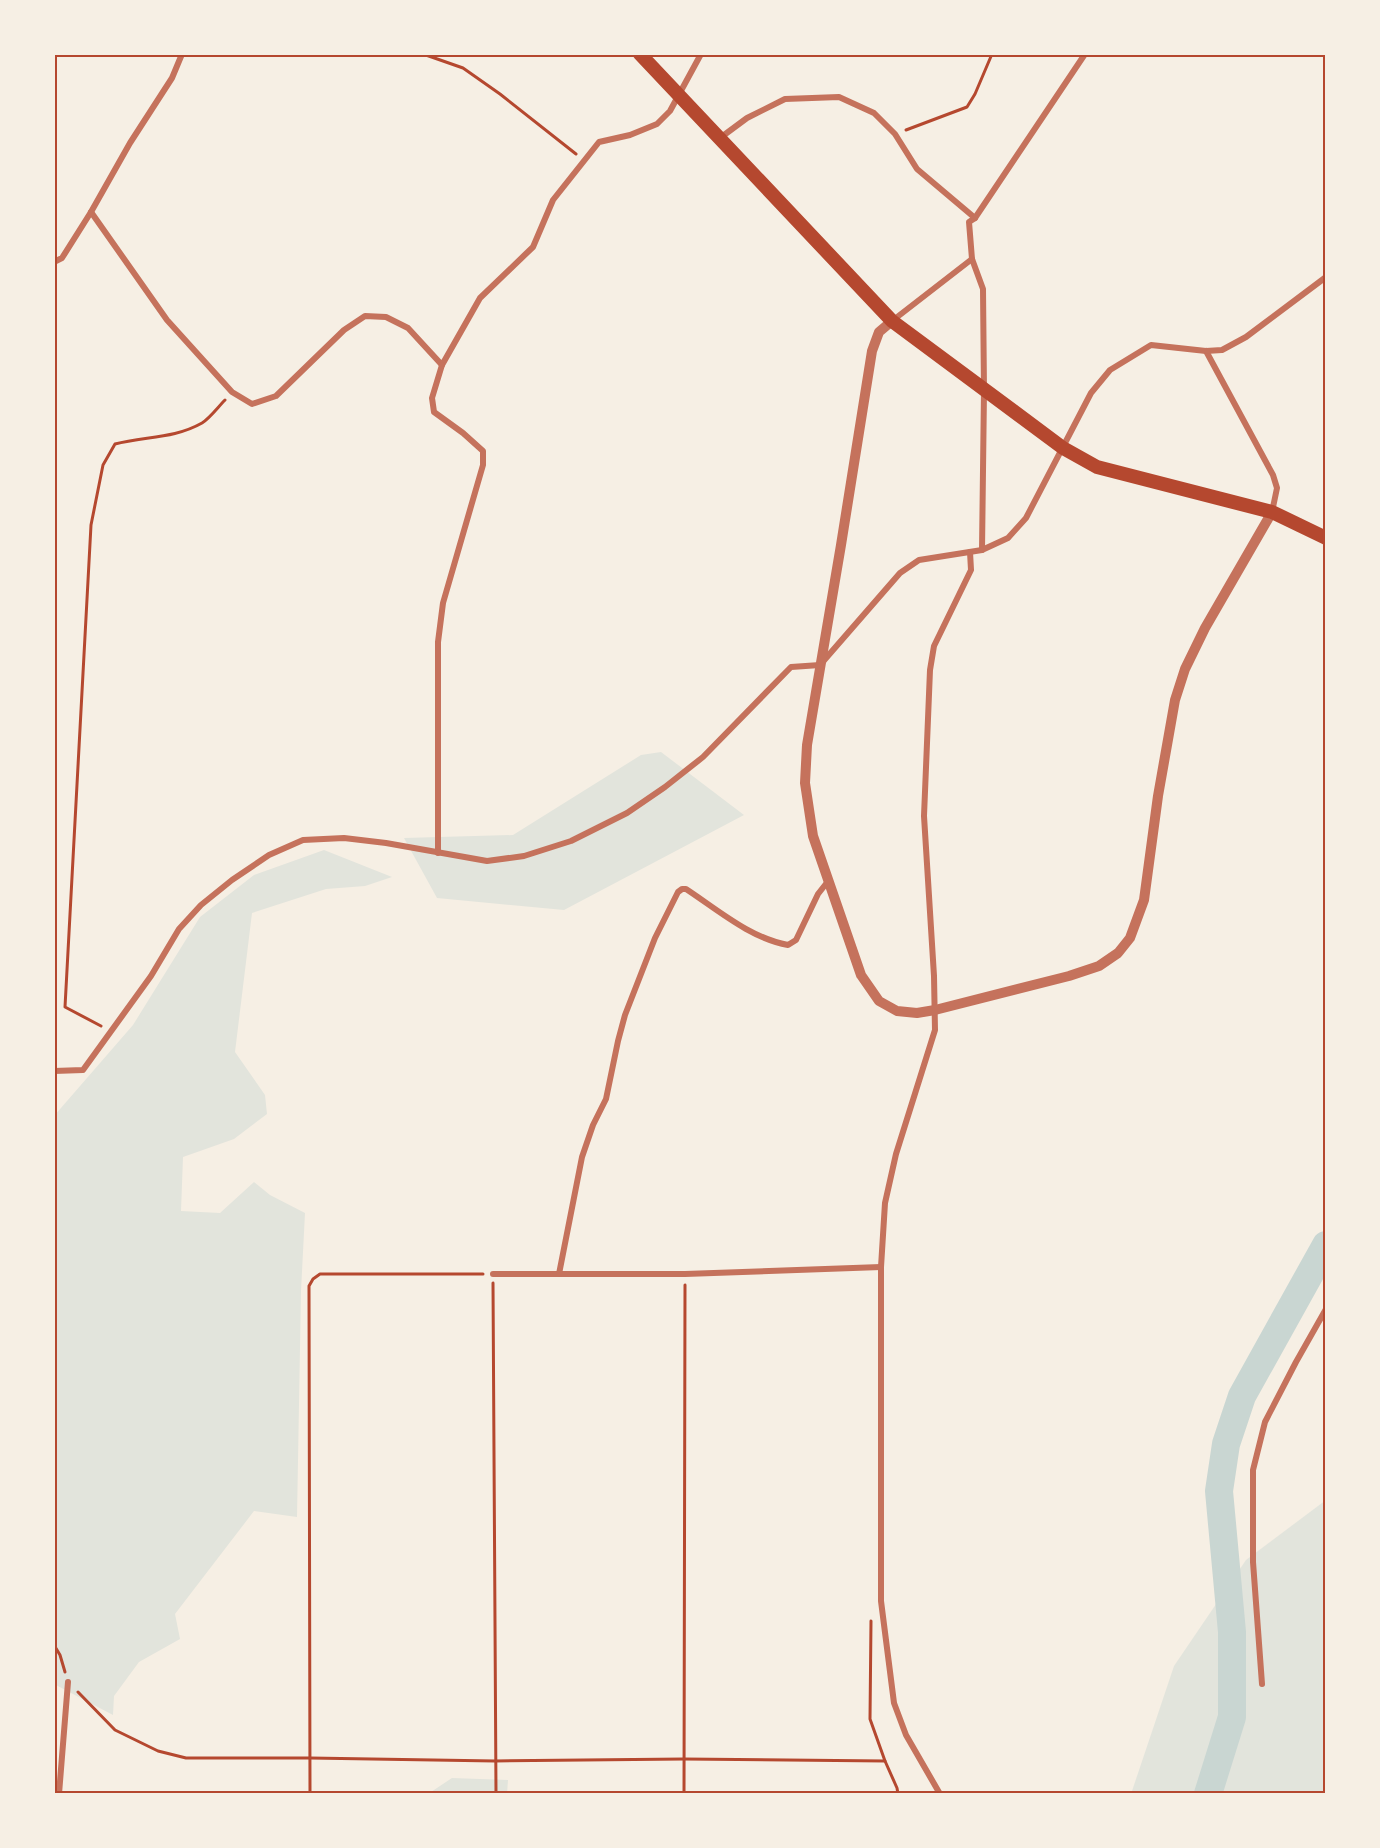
<svg xmlns="http://www.w3.org/2000/svg" width="1380" height="1848" viewBox="0 0 1380 1848" font-family="'Asap Condensed',sans-serif">
<style>
.green{fill:#e2e4dc}
.lines{fill:none;stroke-linecap:round;stroke-linejoin:round}
.river{stroke:#c9d6d2;stroke-width:28}
.path{stroke:#b5482f;stroke-width:3}
.minor{stroke:#c5725c;stroke-width:6}
.tertiary{stroke:#c5725c;stroke-width:10}
.primary{stroke:#b5482f;stroke-width:14}
.neatline{fill:none;stroke:#b5482f;stroke-width:2}
</style>
<rect width="100%" height="100%" fill="#f6efe4"/>
<g class="green">
<path d="M661,752L744,815L564,910L437,898L404,838L513,835L641,755Z"/>
<path d="M324,850L392,877L365,886L326,889L252,913L235,1052L265,1095L267,1114L234,1139L183,1157L181,1211L220,1213L254,1182L270,1195L305,1213L301,1291L297,1517L254,1511L175,1614L180,1639L139,1662L114,1696L113,1715L54,1684V1116L133,1025L200,917L254,875Z"/>
<path d="M1326,1500V1794H1131L1174,1666L1246,1560Z"/>
<path d="M452,1778L508,1780L507,1794H428Z"/>
</g>
<g class="lines">
<path class="river" d="M1208,1794L1232,1717V1632L1219,1491L1226,1444L1242,1396L1326,1245"/>
<g class="path">
<path d="M423,54L463,68L500,94L576,154"/>
<path d="M906,130L967,107L975,94L992,54"/>
<path d="M101,1026L65,1007L91,525L103,465L115,444C144,436 174,439 202,423C210,418 218,407 225,400"/>
<path d="M493,1283L496,1794"/>
<path d="M54,1645L60,1655L65,1672"/>
<path d="M78,1692L115,1730L158,1751L186,1758H310L495,1761L684,1759L885,1761L870,1719L871,1621"/>
<path d="M885,1761L897,1788L898,1794"/>
<path d="M310,1794L309,1286L313,1279L320,1274H483"/>
<path d="M684,1794L685,1285"/>
</g>
<g class="minor">
<path d="M720,138L747,118L785,99L839,97L874,113L895,134L917,169L975,218"/>
<path d="M91,212L167,320L232,392L252,404L276,396L344,330L365,316L386,317L408,328L442,365L480,298L533,247L553,200L599,142L630,135L657,124L670,111L701,54"/>
<path d="M54,262L62,258L91,212L130,143L172,78L182,54"/>
<path d="M892,321L972,259"/>
<path d="M1206,351L1273,475L1277,488L1272,512"/>
<path d="M982,550L984,391L983,289L972,259L969,222L975,218L1085,54"/>
<path d="M438,853V642L443,603L483,465V451L463,433L434,412L432,398L442,365"/>
<path d="M54,1071L83,1070L151,976L179,929L201,905L232,880L269,855L303,840L344,838L386,843L487,861L524,856L571,841L627,813L665,787L703,757L791,667L820,665L900,573L919,560L982,550L1008,538L1026,518L1091,393L1110,370L1151,345L1206,351L1222,350L1246,337L1326,277"/>
<path d="M493,1274H685L881,1267"/>
<path d="M559,1274L582,1157L593,1125L606,1099L618,1041L625,1015L655,938L678,892L682,889H686C718,910 750,938 788,945L796,940L818,894L829,880"/>
<path d="M1262,1684L1253,1562V1470L1265,1422L1296,1362L1326,1309"/>
<path d="M59,1794L68,1682"/>
<path d="M940,1794L906,1735L894,1703L881,1601V1267L885,1203L896,1154L935,1030L934,976L924,816L930,670L934,646L971,570L970,552"/>
</g>
<path class="tertiary" d="M892,321L879,332L872,351L841,545L807,745L805,783L813,836L861,975L879,1001L897,1011L917,1013L935,1010L1069,976L1099,966L1118,953L1130,938L1144,900L1158,796L1175,700L1185,669L1205,628L1272,512"/>
<path class="primary" d="M640,54L892,321L1063,448L1097,467L1272,512L1326,538"/>
</g>
<rect width="1380" height="1848" fill="none" stroke="#f6efe4" stroke-width="111"/>
<rect x="56" y="56" width="1268" height="1736" class="neatline"/>
</svg>
